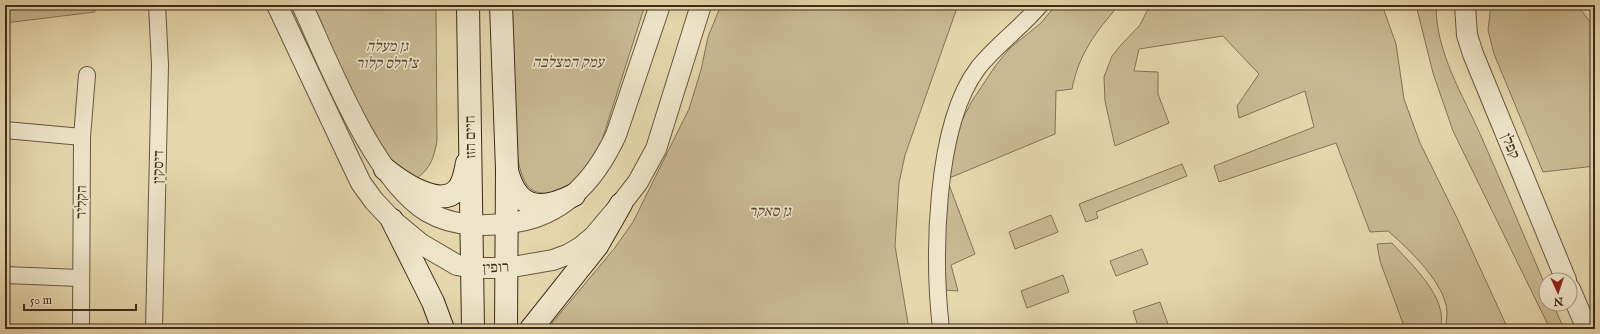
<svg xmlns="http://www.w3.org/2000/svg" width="1600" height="334" viewBox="0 0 1600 334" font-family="'IM FELL English','Frank Ruhl Libre',serif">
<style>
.green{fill:#c9b993;stroke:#847256}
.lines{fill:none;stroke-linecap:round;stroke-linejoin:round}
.minor-casing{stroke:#68563e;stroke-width:18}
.tertiary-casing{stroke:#68563e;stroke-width:22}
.secondary-casing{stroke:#3f2b19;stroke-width:24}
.minor{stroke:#eee4c9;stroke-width:16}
.tertiary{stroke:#eee4c9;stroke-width:20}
.secondary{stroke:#eee4c9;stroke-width:22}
.labels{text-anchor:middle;stroke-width:3.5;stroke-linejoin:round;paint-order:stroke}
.park-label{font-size:15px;font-style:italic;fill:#5b4731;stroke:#eee4c9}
.street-label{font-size:15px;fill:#3f2b19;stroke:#eee4c9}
</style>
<rect width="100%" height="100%" fill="#e5d6ac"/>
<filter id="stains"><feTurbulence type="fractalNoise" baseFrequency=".005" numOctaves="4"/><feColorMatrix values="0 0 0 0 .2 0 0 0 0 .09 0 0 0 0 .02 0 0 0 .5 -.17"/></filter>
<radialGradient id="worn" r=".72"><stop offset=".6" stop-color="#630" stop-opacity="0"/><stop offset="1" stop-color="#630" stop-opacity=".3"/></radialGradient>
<g class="green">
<path d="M5,5H95V12L5,23Z"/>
<path d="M310,5H436L437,141C434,157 431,168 417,178L387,163Z"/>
<path d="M508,5H645L598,153L568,190C535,197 526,195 518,161Z"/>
<path d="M721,5H958L905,155L899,183L895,246L909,329H547L614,249L633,222L689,109L701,70L708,37Z"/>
<path d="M1056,5H1119C1096,32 1079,53 1072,89L1056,91L1055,134L947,179L975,254L951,265L958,291L944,290L943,173L959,126L972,101L996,65L1010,48L1041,23Z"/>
<path d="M1150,5H1382L1396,44L1404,99L1420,143L1458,220L1508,329H1445C1446,324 1447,318 1447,313C1447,285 1408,248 1388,231L1370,232L1336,143L1219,182L1214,166L1314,127L1305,91L1239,118L1237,106L1259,74L1223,36L1139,49L1134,71L1158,72V94L1169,123L1115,146L1105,101L1104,77L1112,56L1121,45L1140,25Z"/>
<path d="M1416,5H1436C1436,53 1462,93 1481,136C1503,186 1524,236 1546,287V304H1553L1564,329H1550L1453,131L1433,73Z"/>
<path d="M1491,5H1577L1595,28V166L1543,172L1494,54L1488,30Z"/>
<path d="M1182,164L1187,176L1096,212L1098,218L1086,222L1079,204Z"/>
<path d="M1051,215L1058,232L1015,249L1009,232Z"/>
<path d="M1392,243C1410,263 1450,299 1440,329H1405L1380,261L1377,244Z"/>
<path d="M1142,249L1148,264L1116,276L1110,261Z"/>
<path d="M1063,275L1069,292L1027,308L1021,291Z"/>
<path d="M1160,302L1169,327L1162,329H1139L1133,311Z"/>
</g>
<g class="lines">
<g class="minor-casing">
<g id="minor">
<path d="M5,130L82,137"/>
<path d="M5,275L80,278"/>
<path d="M81,329L82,137L87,75"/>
<path d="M154,329L160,65L157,5"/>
<path d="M941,329C933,259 934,126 978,68C996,45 1021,28 1040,5"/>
</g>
</g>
<g class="tertiary-casing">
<g id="tertiary">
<path d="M277,5L350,160L361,183L374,201L392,220L421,244L457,265L473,268H507L553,260L569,254L581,247L593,237L621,204L638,182L656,149L701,5"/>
<path d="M302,5C329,63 373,179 428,212C454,227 488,227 516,222C565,214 596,178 616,135L660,5"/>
<path d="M1465,5L1467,35L1473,54L1566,280"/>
<path d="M1570,289L1587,329"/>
</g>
</g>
<g class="secondary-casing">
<g id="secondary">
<path d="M468,5L473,329"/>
<path d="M501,5L507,169L506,329"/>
<path d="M385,169C400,181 440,210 458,189C464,182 465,172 467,163"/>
<path d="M508,174C519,212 544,210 574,195"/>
<path d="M392,220L433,302L443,329"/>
<path d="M531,329L597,246L621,204"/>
</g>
</g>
<use href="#minor" class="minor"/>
<use href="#tertiary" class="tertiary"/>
<use href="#secondary" class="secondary"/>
</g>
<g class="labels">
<g class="park-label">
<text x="387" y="51">גן מעלה<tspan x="387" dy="17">צ'רלס קלור</tspan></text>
<text x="568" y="67">עמק המצלבה</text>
<text x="770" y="216">גן סאקר</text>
</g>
<g class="street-label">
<text transform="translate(470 137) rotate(-91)" y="5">חיים הזז</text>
<text transform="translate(1511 146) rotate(67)" y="5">קפלן</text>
<text transform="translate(158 167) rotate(-89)" y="5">דיסקין</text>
<text transform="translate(81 202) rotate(-89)" y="5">הקליר</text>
<text transform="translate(496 267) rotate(-3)" y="5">רופין</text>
</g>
</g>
<rect width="1600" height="334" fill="none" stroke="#e5d6ac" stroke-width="20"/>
<rect x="6" y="6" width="1588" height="322" fill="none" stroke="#3f2b19" stroke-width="2"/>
<rect x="10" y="10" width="1580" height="314" fill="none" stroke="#3f2b19"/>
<g transform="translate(1558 292) rotate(177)"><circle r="19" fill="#eee4c9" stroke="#a89a83"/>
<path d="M0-3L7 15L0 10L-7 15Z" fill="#8f2418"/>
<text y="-6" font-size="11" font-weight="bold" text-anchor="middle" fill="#3f2b19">N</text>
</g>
<path d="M24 304v6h112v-6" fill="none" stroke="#3f2b19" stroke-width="2"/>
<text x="30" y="304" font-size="12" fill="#3f2b19" stroke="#eee4c9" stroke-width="3" paint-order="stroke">50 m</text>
<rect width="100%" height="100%" filter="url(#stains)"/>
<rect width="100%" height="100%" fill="url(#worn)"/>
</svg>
